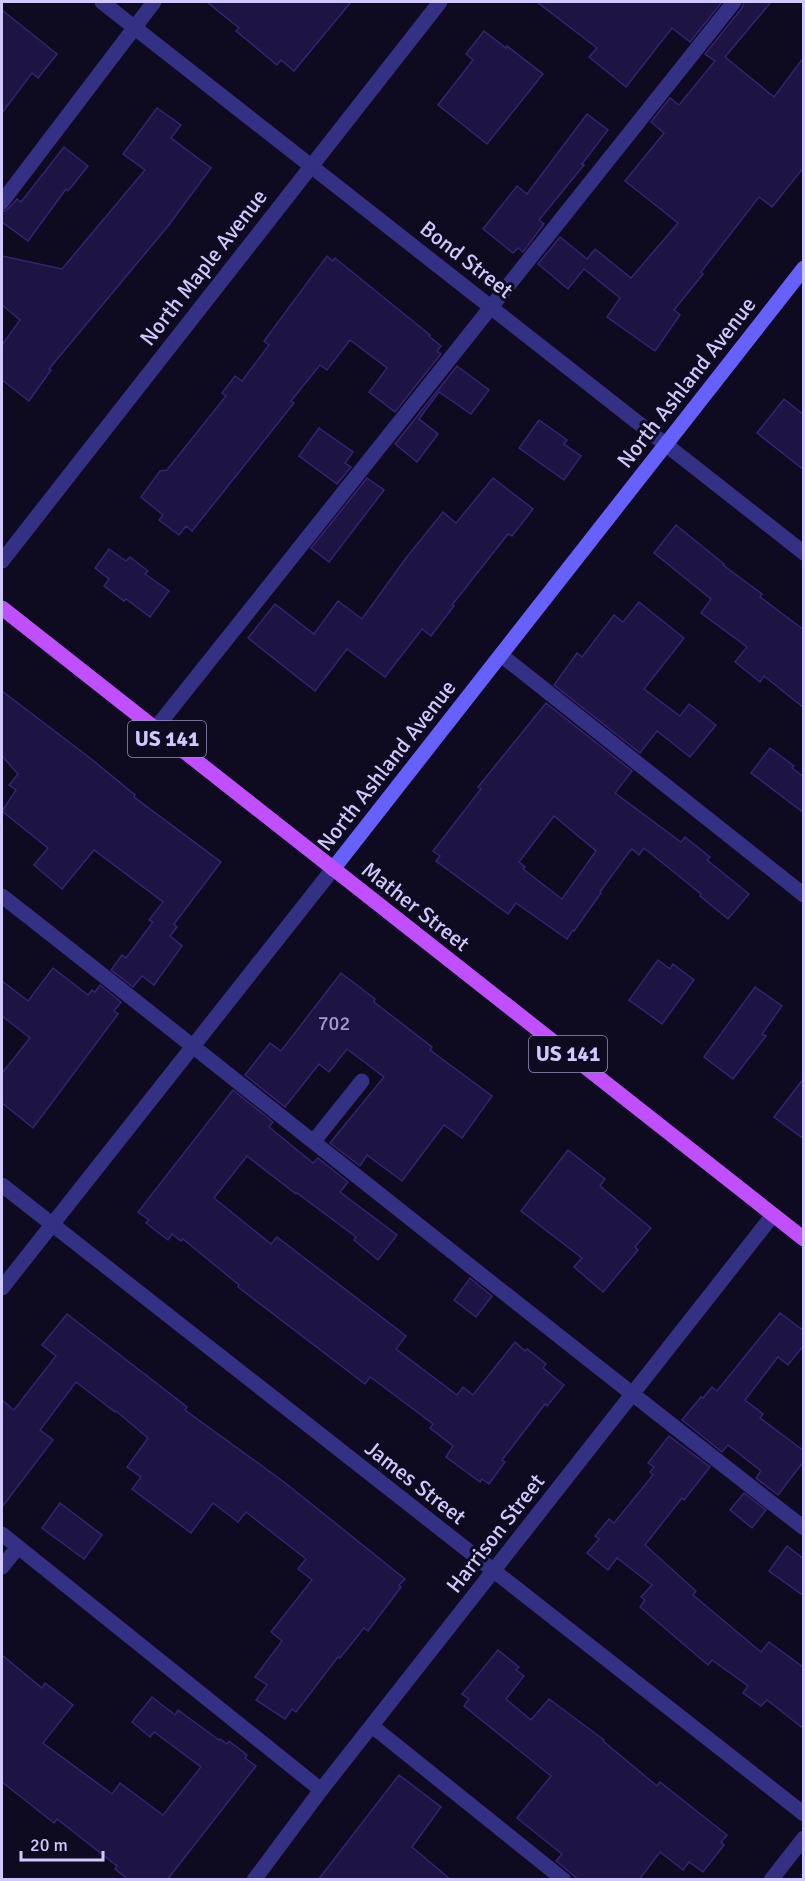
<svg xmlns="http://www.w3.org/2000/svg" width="805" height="1881" viewBox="0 0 805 1881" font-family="Signika,sans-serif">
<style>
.building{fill:#1e1443;stroke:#342472;stroke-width:1.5;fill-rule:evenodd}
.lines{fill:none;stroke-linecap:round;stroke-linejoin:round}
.lane{stroke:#343084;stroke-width:15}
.street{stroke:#343084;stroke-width:15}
.secondary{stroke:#6660ff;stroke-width:15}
.primary{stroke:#c050ff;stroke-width:15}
.labels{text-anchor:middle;stroke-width:6;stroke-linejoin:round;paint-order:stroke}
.number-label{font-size:20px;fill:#a49cd0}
.shield{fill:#0e0a20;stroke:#9690bc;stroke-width:1.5}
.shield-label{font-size:21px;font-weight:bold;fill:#d0c9ff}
.street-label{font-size:22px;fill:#d0c9ff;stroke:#0e0a20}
</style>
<rect width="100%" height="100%" fill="#0e0a20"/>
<g class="building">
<path d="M207,2H351L294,71L281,60L277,65L236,31L239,28Z"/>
<path d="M537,2H722L690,42L672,28L626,87L589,57L597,48Z"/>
<path d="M744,2H771L725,57L774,97L804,57V167L772,207L759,197L701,272L703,274L674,310L680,315L655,351L607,317L620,298L584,269L568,289L538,264L560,237L587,259L595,249L631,278L678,223L625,181L664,133L651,122L670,98L679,105L715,61L705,54L742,8Z"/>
<path d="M2,10L57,54L38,78L32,73L2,113Z"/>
<path d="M484,31L506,48L507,46L543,74L487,144L438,105L473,60L466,54Z"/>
<path d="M157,108L181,125L171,138L211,168L168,226L49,369L51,370L29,401L2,380V345L20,320L2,305V256L62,269L145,170L123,154Z"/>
<path d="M587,114L608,130L582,164L584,165L539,220L544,224L523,252L518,248L513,253L483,229L517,186L527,194Z"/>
<path d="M64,147L88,166L68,191L66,189L28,241L2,222V212L9,208L17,199L21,202Z"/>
<path d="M327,256L333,261L335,258L430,335L429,336L441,346L437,351L441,354L395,412L369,392L387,368L350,340L327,370L320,365L291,401L294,403L192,531L186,526L179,535L159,520L163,515L141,497L160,471L167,470L226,396L222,393L235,376L242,381L269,345L264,341Z"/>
<path d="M457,366L489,390L471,414L439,392L419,419L438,434L417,462L395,444Z"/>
<path d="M784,399L804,415V470L757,433Z"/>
<path d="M539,420L567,440L564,444L581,456L564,480L519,448Z"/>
<path d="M319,428L353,452L345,463L351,467L337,484L299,456Z"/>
<path d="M367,478L384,490L329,562L311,548Z"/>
<path d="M493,478L533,509L512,536L508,534L452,605L454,606L431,636L422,629L385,677L347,649L315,691L248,638L275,604L314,634L338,601L362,619L406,558L443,512L456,523Z"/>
<path d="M676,525L724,564L723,565L762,594L760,597L804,630V708L764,676L760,682L735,662L747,647L701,613L711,599L654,553Z"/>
<path d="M109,549L126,561L130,557L148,571L145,574L169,591L150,617L126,599L124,601L104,586L109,579L95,568Z"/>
<path d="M639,602L684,638L644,689L680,716L689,704L716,725L690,757L657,731L640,753L554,685L577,653L582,657L614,615L623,622Z"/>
<path d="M2,691L90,758L135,795L134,797L221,862L174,924L177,927L170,936L182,946L154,985L142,976L133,987L111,970L122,955L126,958L153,922L149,920L163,902L94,850L62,889L34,865L48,848L2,811L16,790L9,785L18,774L2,756Z"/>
<path d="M546,703L632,771L615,793L681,842L685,837L710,857L707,860L749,894L728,919L700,896L701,894L644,848L639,855L632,849L629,852L600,892L601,893L574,931L573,930L567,939L516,903L508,914L436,861L440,856L433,851L481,789L478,787ZM554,816L596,851L562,899L523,869L525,867L519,862Z"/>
<path d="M770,748L794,766L792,768L804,777V813L751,773Z"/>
<path d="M658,960L670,969L673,964L694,980L662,1024L629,1000Z"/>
<path d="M53,968L88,995L92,990L95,992L100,985L121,1002L114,1011L118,1014L33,1128L2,1103V1073L30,1038L2,1016V981L28,1001Z"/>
<path d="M341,973L375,999L374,1002L432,1047L430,1050L492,1096L462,1138L444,1125L402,1181L367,1155L360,1166L330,1143L384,1077L347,1049L329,1072L319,1064L285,1107L245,1075L270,1043L281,1051Z"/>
<path d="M755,987L782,1006L762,1034L766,1036L733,1079L704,1057Z"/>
<path d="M804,1078V1139L774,1117Z"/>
<path d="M233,1090L273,1122L269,1127L313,1163L318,1158L348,1182L340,1192L397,1235L378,1260L354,1240L356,1237L297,1193L296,1194L247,1156L214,1198L271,1244L277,1237L406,1336L396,1349L457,1395L463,1387L473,1395L515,1342L525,1351L527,1349L546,1364L543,1368L564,1385L547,1406L545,1404L502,1460L505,1462L489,1484L482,1479L480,1482L446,1457L453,1446L430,1428L433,1424L373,1379L370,1377L365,1384L238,1287L239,1285L183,1239L181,1241L172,1234L168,1240L146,1223L149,1220L138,1212Z"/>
<path d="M568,1150L605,1179L600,1186L651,1228L635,1247L638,1250L603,1292L574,1267L582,1258L521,1211Z"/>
<path d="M470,1278L492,1296L476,1317L454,1300Z"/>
<path d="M780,1313L804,1331V1345L788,1365L778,1357L745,1400L763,1414L760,1418L804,1451V1461L778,1495L756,1478L761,1471L728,1445L722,1452L682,1420L701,1397L703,1398L712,1387L717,1391Z"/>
<path d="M67,1314L187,1407L185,1410L284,1482L405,1579L399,1585L401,1587L368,1631L364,1628L340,1658L338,1657L296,1712L292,1709L285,1719L256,1700L267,1685L255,1677L282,1641L271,1632L312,1580L298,1569L306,1559L246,1512L238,1522L213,1503L191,1533L132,1489L141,1477L127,1467L148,1438L116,1411L115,1412L76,1382L40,1430L53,1440L2,1507V1400L14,1410L56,1356L42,1345Z"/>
<path d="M669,1436L710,1467L684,1500L682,1498L645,1545L696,1591L693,1595L761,1652L769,1642L804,1668V1729L767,1700L761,1706L743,1693L748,1686L712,1660L708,1665L640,1607L645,1600L641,1597L652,1585L617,1558L608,1570L587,1553L599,1539L595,1536L609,1519L614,1523L653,1475L650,1472L654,1467L648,1463Z"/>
<path d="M744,1493L766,1510L752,1528L730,1510Z"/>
<path d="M60,1503L102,1535L84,1559L42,1528Z"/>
<path d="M787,1546L804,1559V1596L769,1571Z"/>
<path d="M498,1650L519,1667L516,1670L524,1676L506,1699L531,1720L549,1699L604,1740L603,1741L657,1786L660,1782L727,1835L721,1842L724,1845L703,1872L689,1862L683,1870L660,1852L639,1880H579L556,1861L562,1854L517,1818L551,1776L464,1706L469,1699L462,1694Z"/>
<path d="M2,1655L42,1688L45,1683L73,1705L43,1743L112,1794L120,1783L163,1815L201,1767L154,1732L150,1737L132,1722L152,1697L175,1715L178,1710L219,1740L220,1739L227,1744L229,1741L247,1755L245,1758L256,1766L167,1880H129L115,1869L117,1866L57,1819L54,1823L2,1782Z"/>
<path d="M399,1775L441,1807L412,1847L451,1880H318Z"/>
</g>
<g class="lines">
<g class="lane">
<path d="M2,202L154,2"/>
<path d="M501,655L804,895"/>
<path d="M155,729L734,2"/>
<path d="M2,896C269,1105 534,1319 804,1528"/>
<path d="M314,1141L362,1081"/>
<path d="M2,1534L321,1790"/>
<path d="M2,1567L18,1547"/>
<path d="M372,1726L564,1880"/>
</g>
<g class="street">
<path d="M102,2L804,553"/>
<path d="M2,561L440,2"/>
<path d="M2,1185L804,1814"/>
<path d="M2,1288L333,869"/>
<path d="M254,1880L321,1790L773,1215"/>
<path d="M771,1880L804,1838"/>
</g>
<path class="secondary" d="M333,869L804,268"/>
<path class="primary" d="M2,608L804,1239"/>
</g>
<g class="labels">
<g class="number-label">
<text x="334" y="1030">702</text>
</g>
<g class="shield">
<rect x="128" y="721" width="78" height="36" rx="4.5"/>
<rect x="529" y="1036" width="78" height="36" rx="4.5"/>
</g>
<g class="shield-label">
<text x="167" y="746">US 141</text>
<text x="568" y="1061">US 141</text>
</g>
<g class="street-label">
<text transform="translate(467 259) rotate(38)" y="8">Bond Street</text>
<text transform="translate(203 267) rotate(-52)" y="8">North Maple Avenue</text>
<text transform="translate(686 382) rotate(-52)" y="8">North Ashland Avenue</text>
<text transform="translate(386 765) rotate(-52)" y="8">North Ashland Avenue</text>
<text transform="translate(416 906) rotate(38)" y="8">Mather Street</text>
<text transform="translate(416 1482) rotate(38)" y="8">James Street</text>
<text transform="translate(495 1533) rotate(-52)" y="8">Harrison Street</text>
</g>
</g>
<rect width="805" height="1881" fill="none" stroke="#d0c9ff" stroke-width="6"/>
<path d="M21 1851v9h82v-9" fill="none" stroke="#d0c9ff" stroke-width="3"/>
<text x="30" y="1851" font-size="18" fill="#d0c9ff" stroke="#0e0a20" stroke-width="4.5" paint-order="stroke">20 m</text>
</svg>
